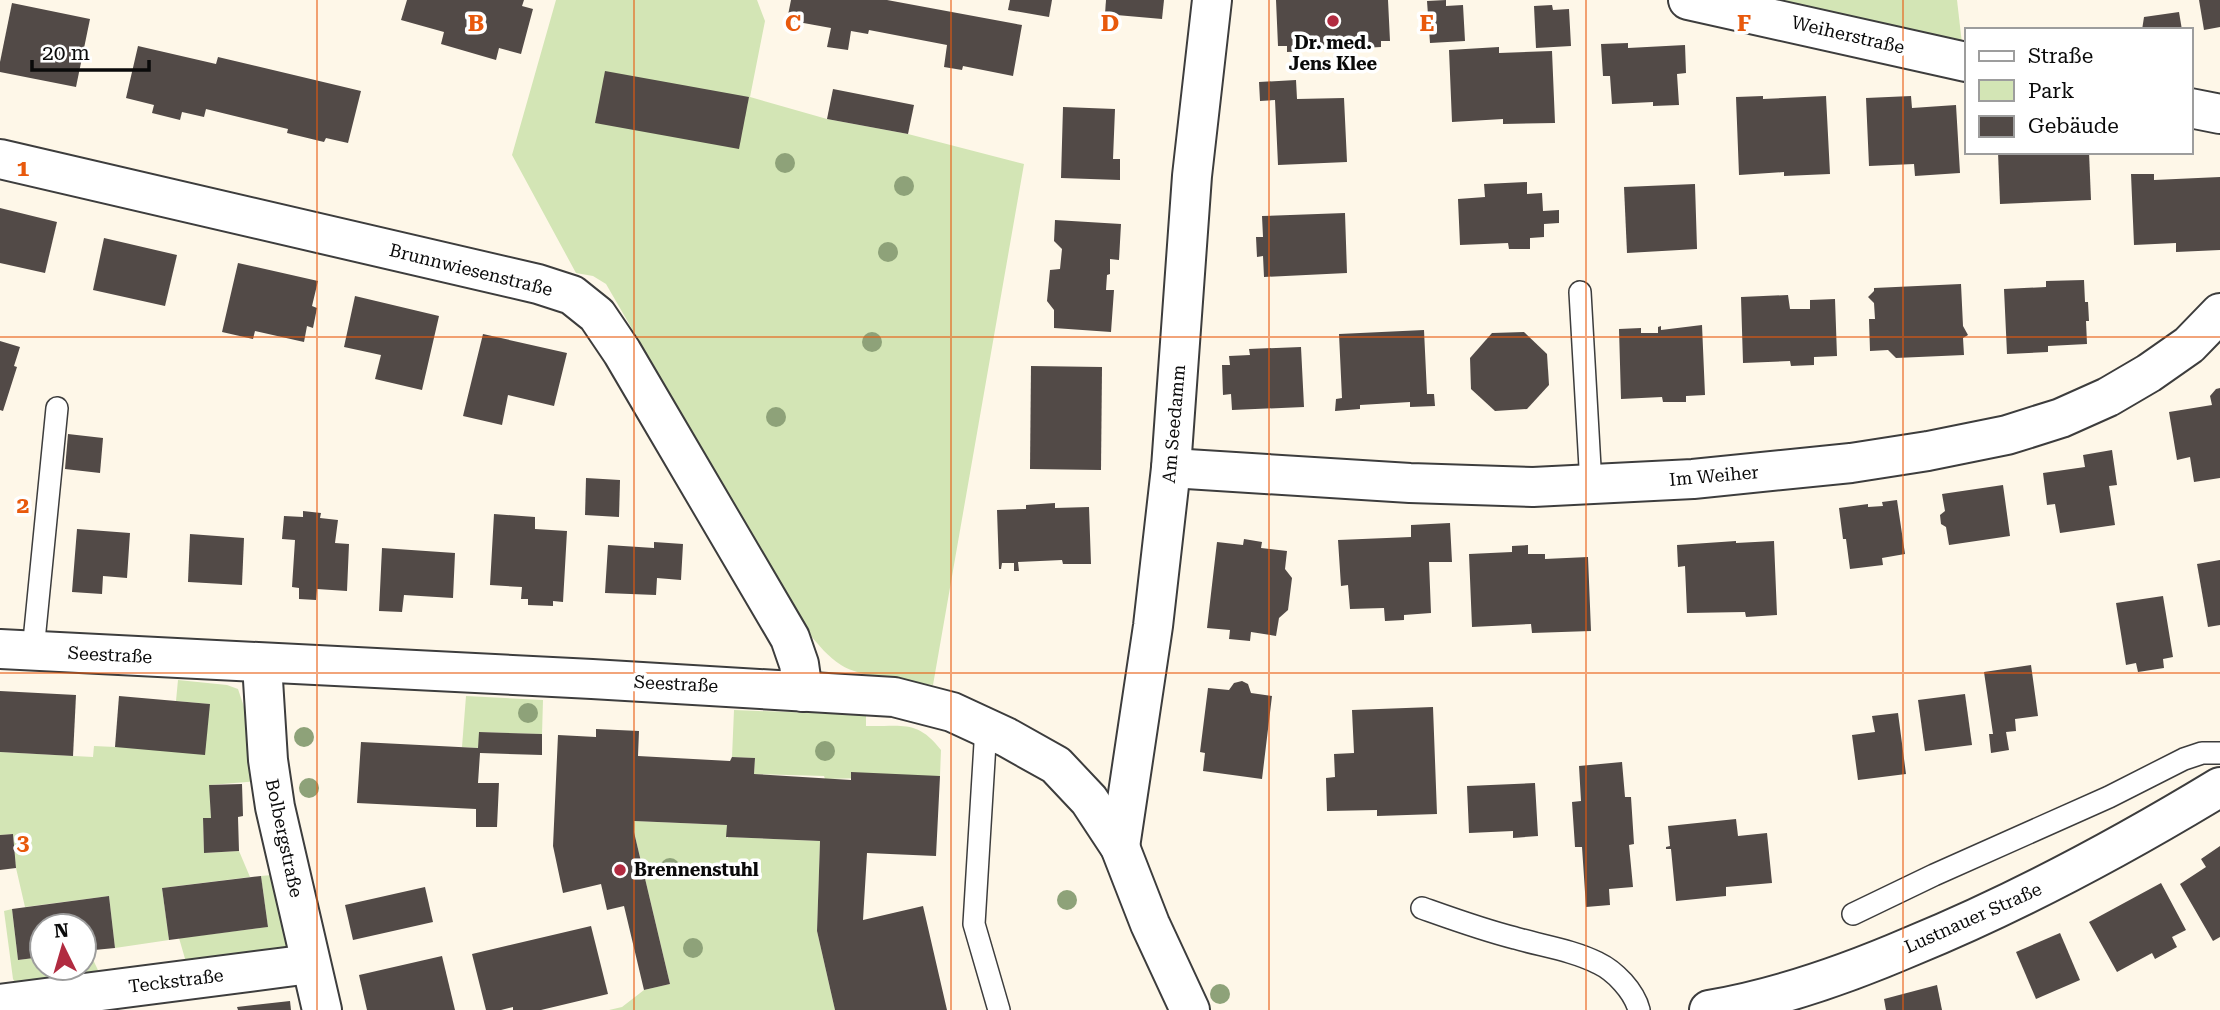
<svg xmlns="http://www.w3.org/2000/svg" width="2220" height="1010" viewBox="0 0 2220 1010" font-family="'Roboto Serif',serif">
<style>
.green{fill:#d3e5b5}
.building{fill:#524a47}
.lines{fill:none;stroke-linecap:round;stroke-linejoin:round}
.service-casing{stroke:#3d3d3d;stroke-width:24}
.minor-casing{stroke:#3d3d3d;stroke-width:42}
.tertiary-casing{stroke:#3d3d3d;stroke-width:42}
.service{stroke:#fff;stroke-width:21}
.minor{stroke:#fff;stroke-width:38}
.tertiary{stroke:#fff;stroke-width:38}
.tree{fill:#8ea279}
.grid{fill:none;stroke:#e8590c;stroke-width:2;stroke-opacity:0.55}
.poi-dot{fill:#b12b40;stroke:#fff;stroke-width:2.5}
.labels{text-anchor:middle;stroke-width:7;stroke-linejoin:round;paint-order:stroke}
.street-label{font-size:18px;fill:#0a0a0a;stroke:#fff}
.poi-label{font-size:18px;font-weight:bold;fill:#0a0a0a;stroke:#fff}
.grid-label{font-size:23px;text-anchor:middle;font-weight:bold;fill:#e8590c;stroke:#fff;stroke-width:7;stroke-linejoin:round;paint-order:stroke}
</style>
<rect width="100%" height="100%" fill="#fef7e8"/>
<g class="green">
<path d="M556,0H757L765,21L750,97L827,119L908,134L1024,164L933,685C909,681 859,677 841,665C828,657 819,645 809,634L606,284L593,276L576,273L512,155Z"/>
<path d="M1688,0H1957L1964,61Z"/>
<path d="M178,680L227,685L238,689L244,707L259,781L210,785L211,818H203L204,853L239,851L250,877L162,888L169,940L115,948L109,896L25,907L16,868L13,834L0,835V752L93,757L94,746L115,747L210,704L176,701Z"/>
<path d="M466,696L543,700L542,734L480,732L478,748L462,747Z"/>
<path d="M734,710L866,715V726C902,727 917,719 941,750L940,776L825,779L824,776L754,774L755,758L732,757Z"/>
<path d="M634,821L727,825V839L728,837L820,841L817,931L835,1010H609L622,1007L644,990L670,984L634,832Z"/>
<path d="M283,874L291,951L188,969L179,938L268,927L261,876Z"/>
<path d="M12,909L18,960L42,957V968H84V951H89L104,983L19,988L13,979L4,911Z"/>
</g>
<g class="building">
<path d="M407,0H524L522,6L533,9L521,54L499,48L496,60L441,44L444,32L401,20Z"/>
<path d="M791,0H887L1022,25L1013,76L963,66L962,70L944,67L947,45L869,30L868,34L851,31L848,50L827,47L831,28L787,20Z"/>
<path d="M1010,0H1052L1049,17L1008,10Z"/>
<path d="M1106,0H1164L1162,19L1105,14Z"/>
<path d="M1276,0H1388L1390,41H1381V47L1287,52V46H1278Z"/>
<path d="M1446,0V6L1463,5L1465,41L1430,43L1427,1Z"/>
<path d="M2199,0H2220V27L2204,30Z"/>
<path d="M12,3L90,19L76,87L0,72V62Z"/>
<path d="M1552,5L1553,10L1569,9L1571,46L1536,48L1534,6Z"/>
<path d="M2179,12L2182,30H2142L2144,17Z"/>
<path d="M1628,43V48L1685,45L1686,73L1677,74L1679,105L1653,106V102L1612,104L1610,76H1603L1601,44Z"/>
<path d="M138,46L216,64L218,57L361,91L348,143L326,138L324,142L287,133L288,129L206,109L204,117L182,112L180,120L152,113L154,105L126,98Z"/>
<path d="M1499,47V53L1552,51L1555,123L1503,124V119L1452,122L1449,50Z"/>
<path d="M605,71L749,97L739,149L595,123Z"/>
<path d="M1296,80L1297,99L1344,98L1347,162L1278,165L1275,100L1260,101L1259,82Z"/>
<path d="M833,89L914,105L908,134L827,119Z"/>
<path d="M1763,96V99L1826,96L1830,174L1784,176V172L1739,175L1736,97Z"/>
<path d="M1911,96L1912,108L1956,105L1960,173L1915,176L1914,164L1869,166L1866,98Z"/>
<path d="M1063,107L1115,109L1113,159H1120V180L1061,178Z"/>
<path d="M1998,152H2089L2091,200L2000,204Z"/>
<path d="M2131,174H2154V180L2220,177V250L2176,252V243L2134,245Z"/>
<path d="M1527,182V194L1542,193L1543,211L1559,210V223L1544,224V237L1530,238V249H1509L1508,243L1460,245L1458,199L1485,197L1484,184Z"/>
<path d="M1695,184L1697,249L1627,253L1624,187Z"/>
<path d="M0,208L57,222L45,273L0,263Z"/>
<path d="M1345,213L1347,273L1264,277L1263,256L1257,257L1256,237H1263L1262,216Z"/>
<path d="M1055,220L1121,224L1119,260L1110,259V274L1107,275L1106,290H1114L1111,332L1054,328V310L1047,301L1050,270L1060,269L1062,249L1054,241Z"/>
<path d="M104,238L177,255L165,306L93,290Z"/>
<path d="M238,263L318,281L312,306L317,308L313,328L307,326L304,342L255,331L253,339L222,332Z"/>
<path d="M2084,280L2085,302H2088L2089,321H2086L2087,344L2048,346V352L2007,354L2004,289L2046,287V281Z"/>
<path d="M1961,284L1963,326L1968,335L1963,338L1964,355L1896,358L1888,350L1870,351L1869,319H1875L1874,303L1868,297L1874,291V288Z"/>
<path d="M1788,295L1790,309H1810V300L1835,299L1837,356L1814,357V365L1791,366L1790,361L1743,363L1741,297Z"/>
<path d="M355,296L439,316L422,390L375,379L381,355L344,347Z"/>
<path d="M1702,325L1705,395L1686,396V402H1663L1662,397L1621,399L1619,329L1641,328V333H1658V327L1661,326V330Z"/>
<path d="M1424,330L1427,394H1434L1435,406L1410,407V402L1360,405V409L1335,411L1336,399L1342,398L1339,334Z"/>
<path d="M1524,332L1547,354L1549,385L1527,409L1495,411L1471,389L1470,358L1492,333Z"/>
<path d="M483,334L567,353L554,406L508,395L502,425L463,416Z"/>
<path d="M0,341L20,347L14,366L17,367L3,411L0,410Z"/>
<path d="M1301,347L1304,407L1232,410L1231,394L1223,395L1222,365H1230L1229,356L1250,355L1249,349Z"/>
<path d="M1031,366L1102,367L1101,470L1030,469Z"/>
<path d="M2220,388V478L2194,482L2190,457L2177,460L2169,412L2212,405L2210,396L2216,389Z"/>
<path d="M68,434L103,438L100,473L65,469Z"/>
<path d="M2112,450L2117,485L2109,486L2115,525L2060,533L2055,504L2047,505L2043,473L2085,467L2083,455Z"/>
<path d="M586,478L620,480L619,517L585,515Z"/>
<path d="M2003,485L2010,536L1949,545L1946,527L1941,524L1940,515L1945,511L1942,494Z"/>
<path d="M1897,500L1905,554L1882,558L1883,565L1850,569L1846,539H1843L1839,508L1868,504V507L1883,506L1882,502Z"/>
<path d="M1055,503V508L1089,507L1091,564H1063L1062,560L1018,562L1019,571H1014V563H1002L1001,569H999L997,510L1026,509V505Z"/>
<path d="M303,511L321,513L320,518L338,520L335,543L349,544L347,591L317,589L316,600L299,599V588L292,587L295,540L282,539L284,516L303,517Z"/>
<path d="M494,514L535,517V529L567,531L563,602L553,601V606L528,605V599H521L522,587L490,585Z"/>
<path d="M1450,523L1452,562H1429L1431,613L1404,615V620L1385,621L1384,608L1350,609L1348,585L1341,586L1338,540L1411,537V525Z"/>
<path d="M77,529L130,533L127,578L103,576L102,594L72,592Z"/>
<path d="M190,534L244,538L242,585L188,582Z"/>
<path d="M1244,539L1262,542L1261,548L1287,551L1285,569L1292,578L1288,610L1279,618L1276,636L1251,632L1250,641L1229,639L1230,630L1207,628L1217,542L1243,545Z"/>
<path d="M1736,541V543L1774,541L1777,615L1746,617L1745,612L1687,613L1685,566L1678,567L1677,545Z"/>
<path d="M654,542L683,544L681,580L657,578L656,595L605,593L608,545L654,548Z"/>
<path d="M1528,545V554H1545V559L1588,557L1591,631L1532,633L1531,624L1472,627L1469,554L1512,552V546Z"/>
<path d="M382,548L455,553L453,598L404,595L402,612L379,611Z"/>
<path d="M2220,560V625L2208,627L2197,564Z"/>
<path d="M2163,596L2173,657L2163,659L2164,668L2138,672L2136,663L2126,665L2116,603Z"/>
<path d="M2031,665L2038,716L2015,719L2016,731L2006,732L2009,750L1991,753L1989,734H1993L1984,672Z"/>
<path d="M1242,681L1248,684L1251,693L1272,696L1262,779L1203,771L1205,753L1200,752L1208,688L1229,690L1234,683Z"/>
<path d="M0,691L76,695L73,756L0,752Z"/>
<path d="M1965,694L1972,745L1925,751L1918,700Z"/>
<path d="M119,696L210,704L205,755L115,747Z"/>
<path d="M1433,707L1437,814L1377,816V810L1327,811L1326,778L1335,777L1334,754L1354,753L1352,710Z"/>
<path d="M1898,713L1906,774L1858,780L1852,735L1875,732L1872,716Z"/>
<path d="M596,729L639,731L638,756L730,761L732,757L755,758L754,774L851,780V772L940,776L936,856L867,853L863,920L923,906L947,1010H835L817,931L820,841L726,837L727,825L634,821V832L670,984L644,990L624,906L607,910L601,884L563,893L553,846L558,735L596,737Z"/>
<path d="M479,732L542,734V755L480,753L478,783H499L497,827H476V809L357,803L361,742L478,748Z"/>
<path d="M1622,762L1625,797H1631L1634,844L1629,845L1633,887L1609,889L1610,905L1586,907L1582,847H1575L1572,802L1581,801L1579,766Z"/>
<path d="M1535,783L1538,836L1513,838V831L1469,833L1467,786Z"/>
<path d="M242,784L243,816L238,817L239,851L204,853L203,818H211L209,785Z"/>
<path d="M1736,819L1738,836L1767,833L1772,883L1726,887V896L1676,901L1671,849H1666V847L1670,846L1668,826Z"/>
<path d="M13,834L16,868L0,870V835Z"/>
<path d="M2220,846V937L2213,941L2180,884L2206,867L2201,859Z"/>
<path d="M261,876L268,927L169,940L162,888Z"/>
<path d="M2161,883L2186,930L2172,937L2177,947L2155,959L2152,953L2117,972L2089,922Z"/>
<path d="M425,887L433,922L353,940L345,905Z"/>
<path d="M109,896L115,948L84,951V926H42V957L18,960L12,909Z"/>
<path d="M591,926L608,994L541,1010H513V1007L501,1010H486L472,954Z"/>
<path d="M2060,933L2080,980L2036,999L2016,952Z"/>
<path d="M442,956L455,1010H367L359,975Z"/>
<path d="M1937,985L1942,1010H1886L1884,999Z"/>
<path d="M290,1001L291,1010H238L237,1007Z"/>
</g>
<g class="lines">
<g class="service-casing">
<g id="service">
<path d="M1580,292L1591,485"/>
<path d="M33,651L57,408"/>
<path d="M986,727L974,924L999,1010"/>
<path d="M1422,908C1453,919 1483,930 1515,938C1542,946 1572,950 1598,963C1615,971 1634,991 1639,1010"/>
<path d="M1853,914L1934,875L2109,797L2184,759L2202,753H2220"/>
</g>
</g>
<g class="minor-casing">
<g id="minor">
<path d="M1688,0L1966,62"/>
<path d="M2190,108L2220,114"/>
<path d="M0,159L538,284L572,295L597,315L622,352L790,638L799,664L803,692"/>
<path d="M1171,468L1410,483L1533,487L1693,479L1851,463L1928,451L2007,435L2061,418L2108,397L2149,373L2189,345L2220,313"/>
<path d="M0,649L592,679L894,697L952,712L1006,737L1056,765L1089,800L1120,847L1150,924L1190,1010"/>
<path d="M262,664L268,760L275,807L322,1010"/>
<path d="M1120,847L1153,626L1171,468L1192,176L1212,0"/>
<path d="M0,1004L310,964"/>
</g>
</g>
<g class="tertiary-casing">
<path id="tertiary" d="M1709,1010C1780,998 1847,974 1912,946C2019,902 2121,847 2220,787"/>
</g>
<use href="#service" class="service"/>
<use href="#minor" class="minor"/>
<use href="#tertiary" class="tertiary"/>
</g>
<g class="tree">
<circle cx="785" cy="163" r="10"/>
<circle cx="904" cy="186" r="10"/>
<circle cx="888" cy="252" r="10"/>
<circle cx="872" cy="342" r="10"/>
<circle cx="776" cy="417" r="10"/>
<circle cx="528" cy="713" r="10"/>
<circle cx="304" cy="737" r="10"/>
<circle cx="825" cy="751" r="10"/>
<circle cx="309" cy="788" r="10"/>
<circle cx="670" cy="868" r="10"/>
<circle cx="1067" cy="900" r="10"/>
<circle cx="693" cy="948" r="10"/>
<circle cx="1220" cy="994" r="10"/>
</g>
<path class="grid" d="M317,0V1010M634,0V1010M951,0V1010M1269,0V1010M1586,0V1010M1903,0V1010M0,337H2220M0,673H2220"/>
<g class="poi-dot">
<circle cx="1333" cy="21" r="7"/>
<circle cx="620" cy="870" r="7"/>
</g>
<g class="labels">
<g class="street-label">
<text transform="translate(1848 35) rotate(13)" y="6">Weiherstraße</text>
<text transform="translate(471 270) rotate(14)" y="6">Brunnwiesenstraße</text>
<text transform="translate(1174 424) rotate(-85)" y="6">Am Seedamm</text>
<text transform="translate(1714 476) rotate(-5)" y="6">Im Weiher</text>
<text transform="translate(110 655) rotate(3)" y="6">Seestraße</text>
<text transform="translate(676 684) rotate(3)" y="6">Seestraße</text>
<text transform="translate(284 838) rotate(78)" y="6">Bolbergstraße</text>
<text transform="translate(1973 918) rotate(-24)" y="6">Lustnauer Straße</text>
<text transform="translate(176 981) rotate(-7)" y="6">Teckstraße</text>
</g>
<g class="poi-label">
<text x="1333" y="49">Dr. med.<tspan x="1333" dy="21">Jens Klee</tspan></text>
<text x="634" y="876" text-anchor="start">Brennenstuhl</text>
</g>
</g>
<g class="grid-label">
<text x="476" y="31">B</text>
<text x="793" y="31">C</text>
<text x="1110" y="31">D</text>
<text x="1427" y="31">E</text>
<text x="1744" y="31">F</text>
<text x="23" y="176">1</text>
<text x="23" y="513">2</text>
<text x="23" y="850">3</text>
</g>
<rect x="1965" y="28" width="228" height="126" fill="#ffffff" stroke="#9d9d9d" stroke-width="2"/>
<rect x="1979" y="51" width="35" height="10" fill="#ffffff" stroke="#9d9d9d" stroke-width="2"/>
<text x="2028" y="63" font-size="21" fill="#0a0a0a">Straße</text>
<rect x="1979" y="80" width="35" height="21" fill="#d3e5b5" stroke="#9d9d9d" stroke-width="2"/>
<text x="2028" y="98" font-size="21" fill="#0a0a0a">Park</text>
<rect x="1979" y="116" width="35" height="21" fill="#524a47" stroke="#9d9d9d" stroke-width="2"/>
<text x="2028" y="133" font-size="21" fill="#0a0a0a">Gebäude</text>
<g transform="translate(63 947) rotate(355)"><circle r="33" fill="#ffffff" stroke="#9d9d9d" stroke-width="2"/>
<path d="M0-5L12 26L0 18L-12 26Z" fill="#b12b40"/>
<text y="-10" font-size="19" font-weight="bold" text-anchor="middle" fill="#0a0a0a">N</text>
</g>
<path d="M32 60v10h117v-10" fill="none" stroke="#0a0a0a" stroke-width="3.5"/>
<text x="42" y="60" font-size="21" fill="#0a0a0a" stroke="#ffffff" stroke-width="5" paint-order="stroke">20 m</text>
</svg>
